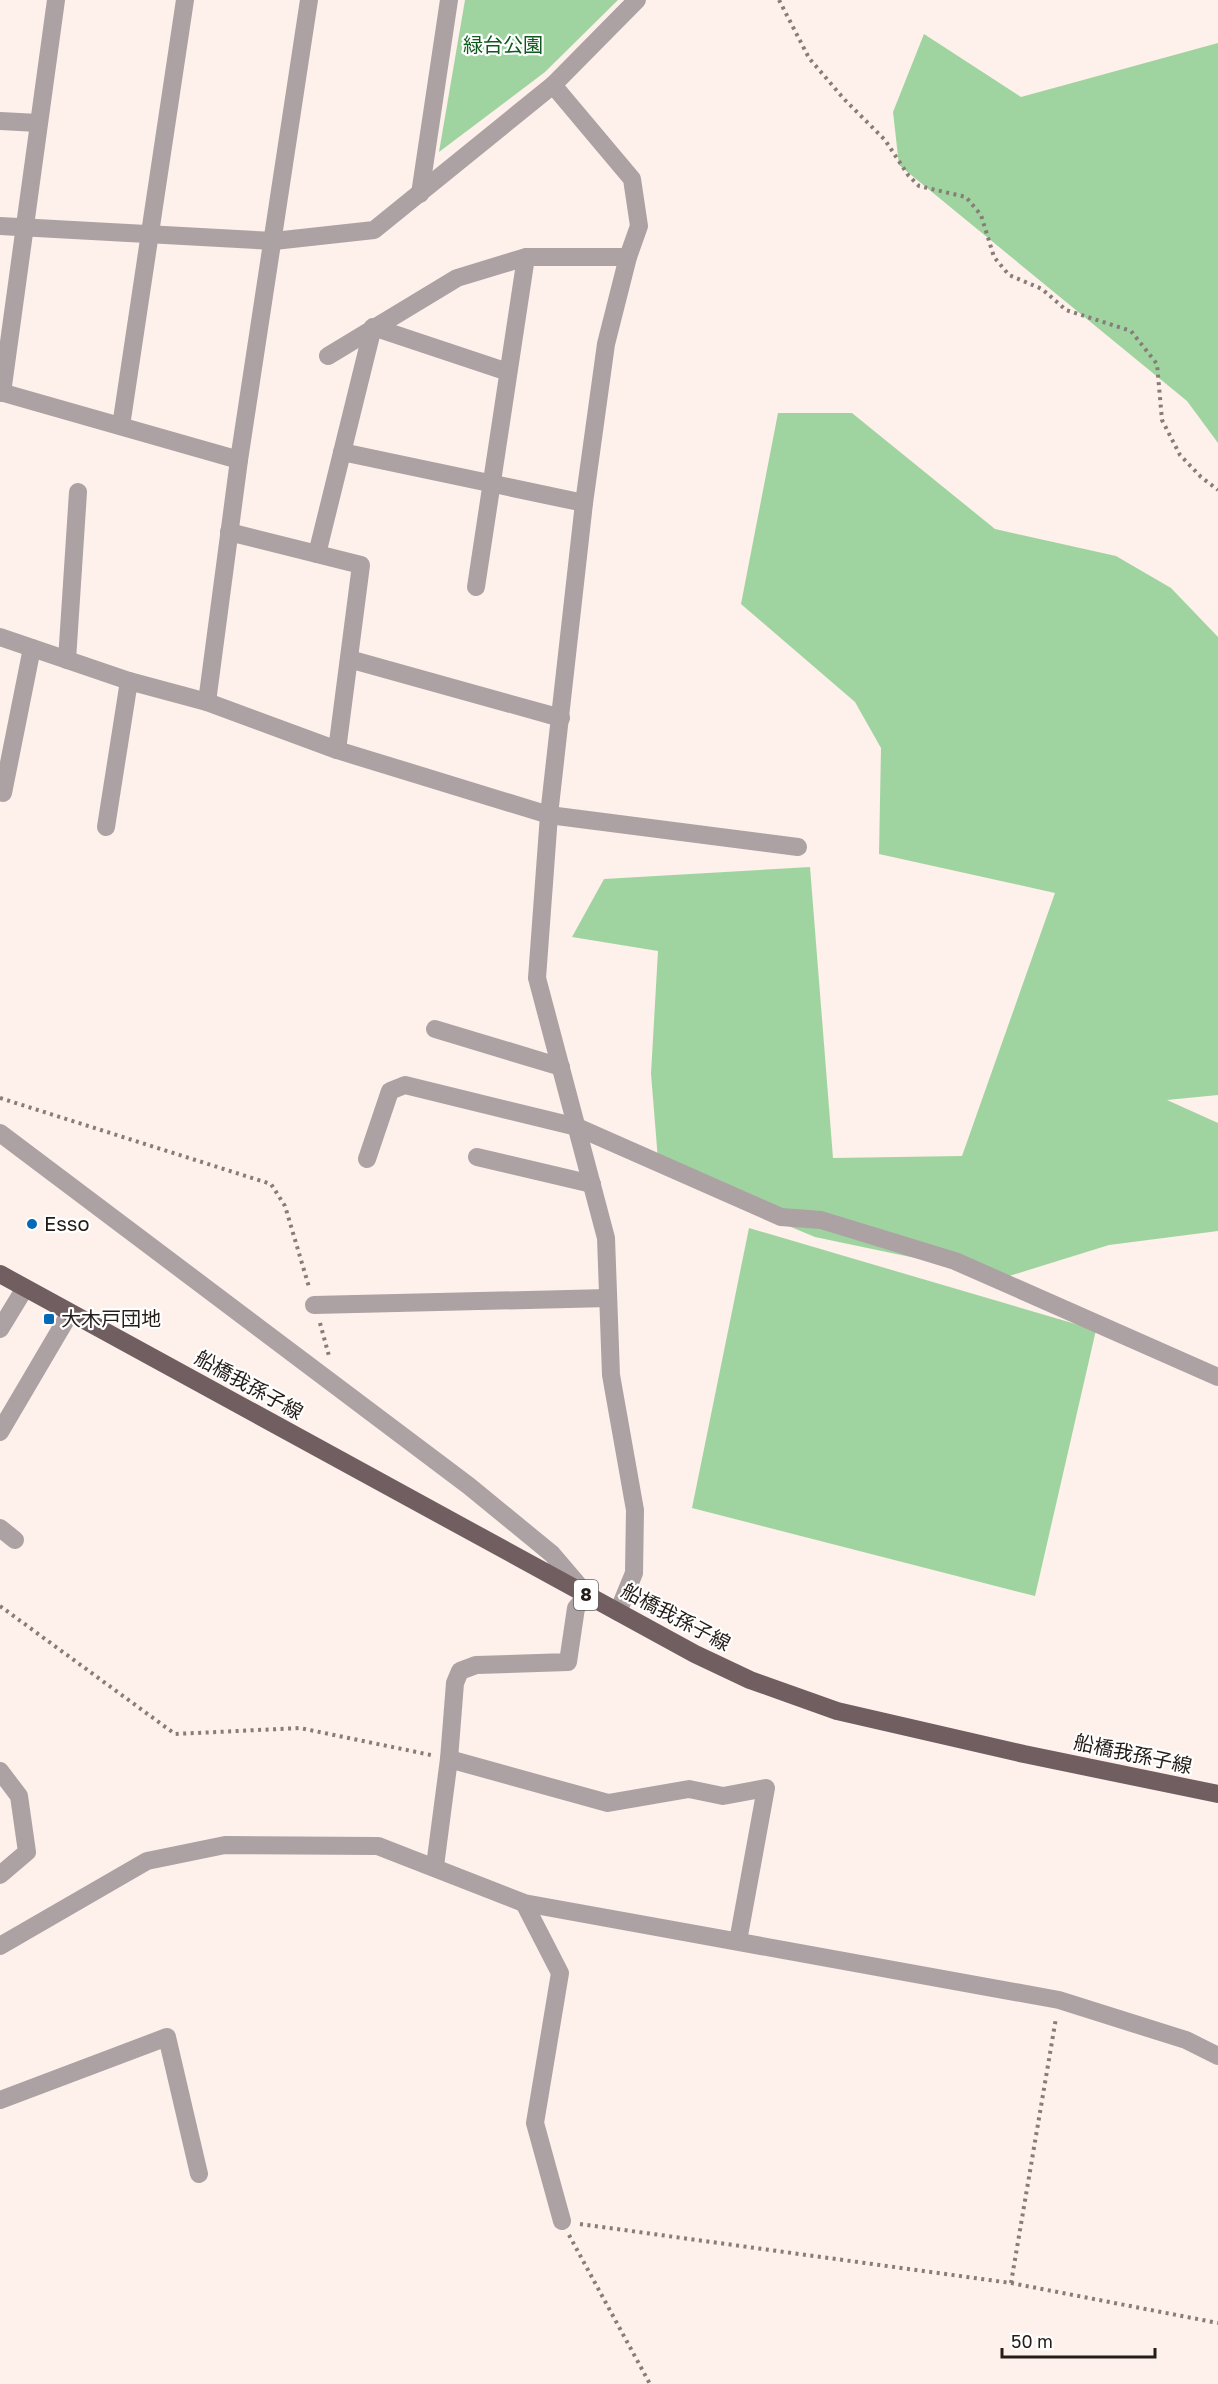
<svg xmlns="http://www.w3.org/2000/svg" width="1218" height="2384" viewBox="0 0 1218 2384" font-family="'Golos Text','Noto Sans JP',sans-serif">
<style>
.green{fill:#9fd4a0}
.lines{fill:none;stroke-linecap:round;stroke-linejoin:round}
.path{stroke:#877c77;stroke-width:4;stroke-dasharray:3 4.5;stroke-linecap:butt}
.minor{stroke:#aca1a3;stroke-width:18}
.major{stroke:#715e61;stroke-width:18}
.poi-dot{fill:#0669b6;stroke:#fff;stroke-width:2}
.labels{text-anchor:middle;stroke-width:4.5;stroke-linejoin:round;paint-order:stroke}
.shield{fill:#fff;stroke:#66615e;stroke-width:1.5}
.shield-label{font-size:18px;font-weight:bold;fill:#251d19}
.park-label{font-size:20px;fill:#0d5a1b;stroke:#fff}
.poi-label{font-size:20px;fill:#251d19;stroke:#fff;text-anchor:start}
.street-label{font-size:20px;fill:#251d19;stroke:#fff}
</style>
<rect width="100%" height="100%" fill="#fef0ea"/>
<g class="green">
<path d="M465,0H618L545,72L439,152Z"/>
<path d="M924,34L1021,97L1218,43V443L1187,401L899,165L893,112Z"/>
<path d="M778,413H852L995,529L1116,556L1171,588L1218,637V1095L1167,1100L1218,1123V1231L1109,1245L1006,1277L815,1237L659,1172L651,1074L658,951L572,937L604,879L810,867L833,1158L962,1156L1055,893L879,854L881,748L855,702L741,604Z"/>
<path d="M749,1228L1096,1330L1035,1596L692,1508Z"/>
</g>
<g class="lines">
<g class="path">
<path d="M779,0L809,58L844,99L885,140L908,175L919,186L966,197L981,215L994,257L1009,275L1042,289L1066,310L1131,331L1157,364L1162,420L1180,455L1201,477L1218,490"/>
<path d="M0,1098L271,1184L285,1206L309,1287"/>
<path d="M320,1323L329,1356"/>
<path d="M0,1606L175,1734L300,1728L431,1755"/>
<path d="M580,2224L1011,2283L1218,2323"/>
<path d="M569,2235L650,2384"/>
<path d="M1011,2283L1056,2018"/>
</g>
<g class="minor">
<path d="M553,85L632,179L639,226L628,257L606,344L584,503L549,815L537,978L606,1238L611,1375L635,1510L634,1573L618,1612"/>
<path d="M0,121L38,123"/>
<path d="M420,194L449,0"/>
<path d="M0,226L274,241L374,230L553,85L637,0"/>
<path d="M328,356L457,278L526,257H628"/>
<path d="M0,392L239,460"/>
<path d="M2,393L56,0"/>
<path d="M121,426L185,0"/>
<path d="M342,452L584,503"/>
<path d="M229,532L361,565L337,750"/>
<path d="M317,554L373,327L508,372"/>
<path d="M476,587L526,257"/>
<path d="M0,637L129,681L207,702L337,750L549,815L798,847"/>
<path d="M349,659L561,718"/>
<path d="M67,660L78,492"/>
<path d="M207,702L239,460L309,0"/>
<path d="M0,792L3,793L32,648"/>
<path d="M106,827L129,681"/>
<path d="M435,1029L561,1067"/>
<path d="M0,1133L469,1486L552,1554L587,1595L576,1608L568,1662L476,1665L460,1671L455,1683L449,1759L435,1866"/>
<path d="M477,1157L592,1184"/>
<path d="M367,1159L390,1091L405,1085L577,1127L781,1217L821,1220L955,1261L1218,1377"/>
<path d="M314,1305L608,1298"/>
<path d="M0,1329L25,1288"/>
<path d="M0,1432L70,1313"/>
<path d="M0,1528L15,1540"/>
<path d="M449,1759L608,1803L689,1789L723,1796L766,1788L738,1941"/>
<path d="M0,1771L19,1796L27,1852L0,1875"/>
<path d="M524,1903L560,1973L535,2123L562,2221"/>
<path d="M0,1946L147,1861L225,1845L378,1846L524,1903L1059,2000L1186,2040L1218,2056"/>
<path d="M0,2100L167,2037L199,2174"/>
</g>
<path class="major" d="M0,1274L695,1654L750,1680L837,1711L1024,1754L1218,1794"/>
</g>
<g class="poi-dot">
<circle cx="32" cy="1224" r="6"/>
<rect x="43" y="1313" width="12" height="12" rx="3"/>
</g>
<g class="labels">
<rect class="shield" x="574" y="1580" width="24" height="30" rx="4.5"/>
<g class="shield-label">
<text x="586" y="1601">8</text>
</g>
<g class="park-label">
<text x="503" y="52">緑台公園</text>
</g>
<g class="poi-label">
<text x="44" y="1231">Esso</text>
<text x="61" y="1326">大木戸団地</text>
</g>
<g class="street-label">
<text transform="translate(249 1385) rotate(29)" y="7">船橋我孫子線</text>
<text transform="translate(676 1617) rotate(28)" y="7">船橋我孫子線</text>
<text transform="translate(1133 1754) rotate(12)" y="7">船橋我孫子線</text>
</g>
</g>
<path d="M1002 2348v9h153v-9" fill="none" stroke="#251d19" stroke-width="3"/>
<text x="1011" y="2348" font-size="18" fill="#251d19" stroke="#ffffff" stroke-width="4.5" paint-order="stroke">50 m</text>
</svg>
